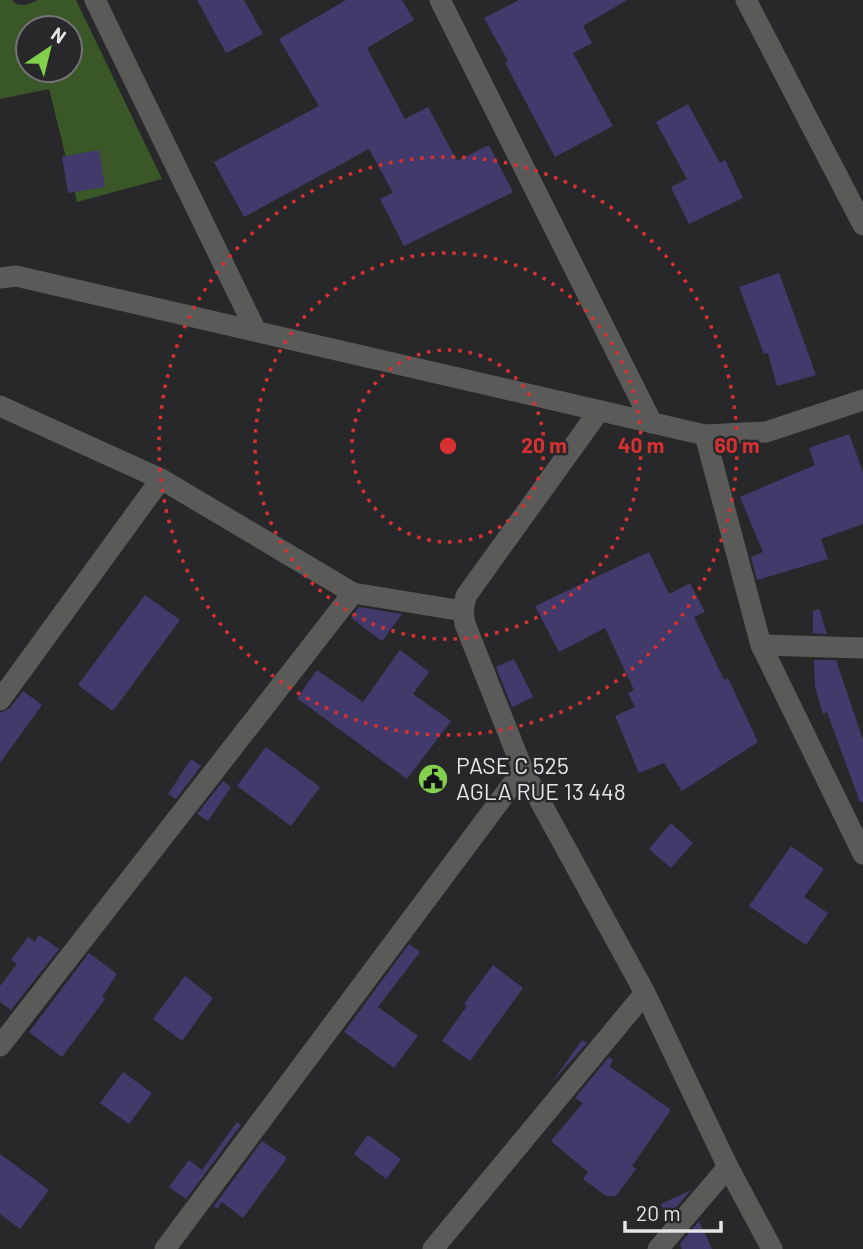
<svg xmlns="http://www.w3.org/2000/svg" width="863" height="1249" viewBox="0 0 863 1249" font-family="Barlow,sans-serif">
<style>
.green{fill:#395727;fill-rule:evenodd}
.building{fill:#413a6b}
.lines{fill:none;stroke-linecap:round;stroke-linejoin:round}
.minor{stroke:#5a5b59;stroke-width:21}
.ring{fill:none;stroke:#d73132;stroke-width:3.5;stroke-dasharray:3.5 7}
.labels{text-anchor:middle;stroke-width:5;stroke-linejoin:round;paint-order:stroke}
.poi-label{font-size:23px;fill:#e5e5e8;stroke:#28282b;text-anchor:start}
.centre{fill:#d73132;stroke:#28282b;stroke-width:3.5}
.ring-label{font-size:21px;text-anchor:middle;font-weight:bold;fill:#d73132;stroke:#28282b;stroke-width:5;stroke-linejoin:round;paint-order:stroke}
</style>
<rect width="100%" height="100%" fill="#28282b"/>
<path class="green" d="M0,0H12L16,4L26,5L38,0H76L162,179L77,202L49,89L0,99ZM28,28H70V70H28Z"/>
<g class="building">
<path d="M197,0H244L263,34L226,53Z"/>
<path d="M346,0H402L414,20L367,48L405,119L428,107L457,161L489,145L513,192L404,246L380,199L393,193L369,149L244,217L214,162L319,106L279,39Z"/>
<path d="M519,0H627L583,26L592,43L573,53L613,126L555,157L520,91L505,63L508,61L484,18Z"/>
<path d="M688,104L720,163L725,160L743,198L689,224L671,187L687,179L656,122Z"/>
<path d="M99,150L105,187L68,193L62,157Z"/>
<path d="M779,273L816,375L777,386L768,353L764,354L739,287Z"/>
<path d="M849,434L863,472V524L821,539L828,559L757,580L751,557L763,552L740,497L815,465L809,448Z"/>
<path d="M649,552L669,594L690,583L705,612L694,617L724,680L728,678L758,742L682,791L664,763L639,773L615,716L635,707L628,693L634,690L605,628L559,652L535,606Z"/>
<path d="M145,595L180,620L113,711L78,685Z"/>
<path d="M359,607L402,614L382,641L351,618Z"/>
<path d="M819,609L827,634L813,633V611Z"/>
<path d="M400,650L429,672L413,694L451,721L407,779L297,698L317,670L363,702Z"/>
<path d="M514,659L533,697L512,707L496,667Z"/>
<path d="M814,660H836L863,740V802H860L827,712L823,714L815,687Z"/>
<path d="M23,691L42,705L0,763V713L10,708Z"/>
<path d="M266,747L320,787L291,826L237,786Z"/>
<path d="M191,759L201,766L176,799L168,794Z"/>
<path d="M223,781L231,787L208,821L197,814Z"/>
<path d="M671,823L693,843L671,868L649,849Z"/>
<path d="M791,846L824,869L804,897L828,913L806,945L749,906Z"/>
<path d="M39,935L59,949L11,1010L0,1002V986L17,964L11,960L28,937L35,942Z"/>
<path d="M409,944L420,952L378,1007L418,1036L394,1068L344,1032Z"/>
<path d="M89,953L117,974L102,997L105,999L62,1057L29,1032Z"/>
<path d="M493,965L523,988L470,1061L442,1041L467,1006L464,1004Z"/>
<path d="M185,976L213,998L182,1041L153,1019Z"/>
<path d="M582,1040L587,1043L552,1082Z"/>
<path d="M609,1057L613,1060L609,1066L671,1110L632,1166L636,1169L616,1196H606L583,1179L588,1172L551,1141L583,1103L575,1098Z"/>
<path d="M123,1072L152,1093L129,1124L100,1103Z"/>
<path d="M237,1122L241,1125L186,1199L169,1187L189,1160L202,1170Z"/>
<path d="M368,1135L401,1159L386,1179L354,1154Z"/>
<path d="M262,1141L287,1158L243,1218L222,1202L217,1209L214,1206Z"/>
<path d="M0,1154L49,1190L20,1229L0,1214Z"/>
<path d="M691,1190L667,1218L661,1204Z"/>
<path d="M699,1221L712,1249H682L680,1244Z"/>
</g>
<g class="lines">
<g class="minor">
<path d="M95,0L256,331"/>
<path d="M440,0L652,423"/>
<path d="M746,0L863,225"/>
<path d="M0,278L16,276L705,435L766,432L863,400"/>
<path d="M0,406L161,479L353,593L463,611"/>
<path d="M599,411L466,596L463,611L465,624L523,770L645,993L728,1167L772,1249"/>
<path d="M705,435L761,645L863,854"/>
<path d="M761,645L863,648"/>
<path d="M0,700L161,479"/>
<path d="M0,1046L353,593"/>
<path d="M165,1249L523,770"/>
<path d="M433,1249L645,993"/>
<path d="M658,1249L728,1167"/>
</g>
</g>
<g class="ring">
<circle cx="448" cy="446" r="96"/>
<circle cx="448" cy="446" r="193"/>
<circle cx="448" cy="446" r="289"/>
</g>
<defs>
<g id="civic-disc" transform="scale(1.575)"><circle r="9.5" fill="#83d04e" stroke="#28282b"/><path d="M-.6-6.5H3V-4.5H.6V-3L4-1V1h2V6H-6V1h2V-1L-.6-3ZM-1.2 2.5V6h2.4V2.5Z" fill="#111"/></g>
</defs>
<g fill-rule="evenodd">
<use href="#civic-disc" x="433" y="779"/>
</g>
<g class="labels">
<g class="poi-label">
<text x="456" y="774">PASE C 525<tspan x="456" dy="26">AGLA RUE 13 448</tspan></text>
</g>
</g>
<circle cx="448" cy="446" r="10" class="centre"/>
<g class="ring-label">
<text x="544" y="453">20 m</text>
<text x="641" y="453">40 m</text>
<text x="737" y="453">60 m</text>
</g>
<g transform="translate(49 49) rotate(35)"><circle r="33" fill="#28282b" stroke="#747477" stroke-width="2"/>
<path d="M0-5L12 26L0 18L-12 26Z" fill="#83d04e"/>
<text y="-10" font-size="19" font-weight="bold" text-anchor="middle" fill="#e5e5e8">N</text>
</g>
<path d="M625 1221v10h96v-10" fill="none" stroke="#e5e5e8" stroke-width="3.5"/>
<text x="636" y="1221" font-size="21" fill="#e5e5e8" stroke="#28282b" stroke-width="5" paint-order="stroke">20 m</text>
</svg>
